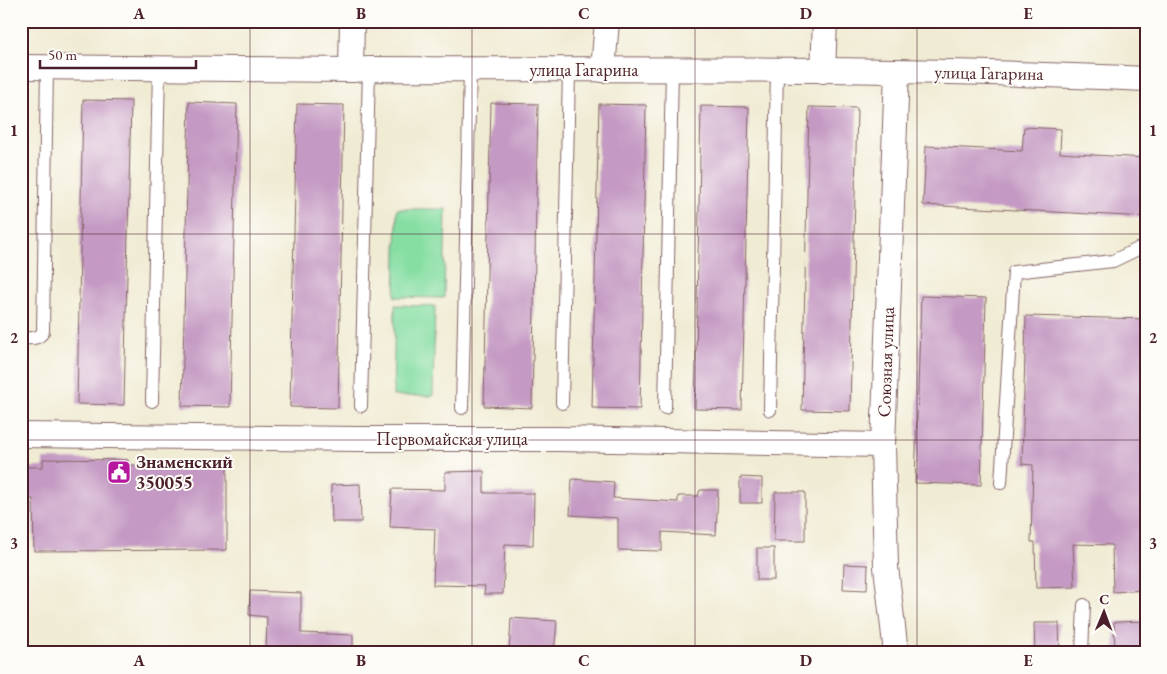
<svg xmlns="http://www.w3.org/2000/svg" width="1167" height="674" viewBox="0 0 1167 674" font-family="'EB Garamond',serif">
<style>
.green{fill:#86dea3;stroke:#687e67}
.building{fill:#c499c3}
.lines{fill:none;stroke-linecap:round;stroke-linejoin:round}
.service-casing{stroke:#846666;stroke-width:14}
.minor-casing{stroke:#846666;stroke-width:26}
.service{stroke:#fff;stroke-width:12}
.minor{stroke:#fff;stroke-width:24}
.grid{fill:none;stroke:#4a1f2b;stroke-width:1;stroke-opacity:0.55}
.labels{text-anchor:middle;stroke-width:4;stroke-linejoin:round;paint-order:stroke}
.street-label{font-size:18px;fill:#4a1f2b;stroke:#fdfcf7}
.poi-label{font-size:18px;font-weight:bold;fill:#4a1f2b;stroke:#fdfcf7;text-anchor:start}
.neatline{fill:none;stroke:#4a1f2b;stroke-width:2}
.grid-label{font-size:16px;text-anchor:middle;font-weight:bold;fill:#4a1f2b}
</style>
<rect width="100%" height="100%" fill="#fdfcf7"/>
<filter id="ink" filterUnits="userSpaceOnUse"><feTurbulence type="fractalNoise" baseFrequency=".02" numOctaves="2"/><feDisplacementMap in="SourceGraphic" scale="10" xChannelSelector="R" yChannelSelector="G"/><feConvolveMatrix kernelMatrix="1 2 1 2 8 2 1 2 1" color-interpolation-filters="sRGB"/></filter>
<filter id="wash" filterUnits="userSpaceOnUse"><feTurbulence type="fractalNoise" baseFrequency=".0096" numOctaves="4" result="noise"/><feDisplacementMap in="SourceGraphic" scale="20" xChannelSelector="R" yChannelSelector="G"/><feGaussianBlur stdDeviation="1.12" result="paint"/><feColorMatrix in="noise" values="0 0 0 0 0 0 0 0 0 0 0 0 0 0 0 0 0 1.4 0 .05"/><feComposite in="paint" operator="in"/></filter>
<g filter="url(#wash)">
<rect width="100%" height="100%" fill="#f0ebd3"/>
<g class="green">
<path d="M397,209H446L444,298L395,297Z"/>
<path d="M395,305L435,306L433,396H393Z"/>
</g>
<g id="blocks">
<g class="building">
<path d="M83,100L131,101L124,405L77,404Z"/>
<path d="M189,102L237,104L230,407L182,406Z"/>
<path d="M491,103L538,104L532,408L484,406Z"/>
<path d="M297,104L344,105L338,408L290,407Z"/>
<path d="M599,104L646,105L640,409L592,408Z"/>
<path d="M701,106L749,107L742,410L695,409Z"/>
<path d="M809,107L857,108L850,411L802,410Z"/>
<path d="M1024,127L1061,129L1060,153L1146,158V217L923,205L926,146L1022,151Z"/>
<path d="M921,296L986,298L981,485L915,483Z"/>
<path d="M1026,316L1146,319V590L1113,592L1112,545L1073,544L1075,587L1036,588L1035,542H1031L1033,465L1022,464Z"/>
<path d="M43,459L128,460V465H227V550L34,551L33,499H21V467H43Z"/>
<path d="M484,471V493H534L533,545L505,544L503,594H484L485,586L433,585L435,529L390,527L392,489L445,490V472Z"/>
<path d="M740,477L762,478V503H740Z"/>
<path d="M572,479L614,482L613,498L678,502V496H698L700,490H718L716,535L662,532V551L618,550V518L570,515Z"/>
<path d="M360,484L361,522H332L331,485Z"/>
<path d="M775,492H805V541H774Z"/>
<rect x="757" y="548" width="17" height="32"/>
<path d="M844,564L868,565L867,590L843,589Z"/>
<path d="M250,591L301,593V633L353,635V653H266L267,617L249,615Z"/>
<path d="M511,618L557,621L554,653H509Z"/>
<path d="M1146,621V653H1115L1114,622Z"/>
<path d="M1034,623H1059L1060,653H1035Z"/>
</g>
</g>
</g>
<g filter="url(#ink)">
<use href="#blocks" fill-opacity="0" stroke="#846666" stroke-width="1"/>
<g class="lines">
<g class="service-casing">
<g id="service">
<path d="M21,338C30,338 38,340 43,332L47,67"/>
<path d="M152,401L159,68"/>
<path d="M562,403L569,70"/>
<path d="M361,406L369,69"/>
<path d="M462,408L470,69"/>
<path d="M665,408L672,71"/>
<path d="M770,410L777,71"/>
<path d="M1001,483L1014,272L1113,261L1146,245"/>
<path d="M1082,653L1084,605"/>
</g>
</g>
<g class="minor-casing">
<g id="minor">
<path d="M21,67L351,70L369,69C628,70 887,66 1146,79"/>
<path d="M351,70L352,21"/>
<path d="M603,70L607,21"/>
<path d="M823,71L825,21"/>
<path d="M21,435L358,439H559L883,445"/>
<path d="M896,653L886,567L883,445L897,72"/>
</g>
</g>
<use href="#service" class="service"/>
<use href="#minor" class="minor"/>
</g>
</g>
<path class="grid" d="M250,21V653M472,21V653M695,21V653M917,21V653M21,234H1146M21,440H1146"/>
<defs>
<g id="civic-square" transform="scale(1.25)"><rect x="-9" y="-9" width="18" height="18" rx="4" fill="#b5179e" stroke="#fdfcf7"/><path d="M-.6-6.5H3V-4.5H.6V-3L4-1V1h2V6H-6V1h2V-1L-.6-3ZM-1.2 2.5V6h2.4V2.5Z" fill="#fff"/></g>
</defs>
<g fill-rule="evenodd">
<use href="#civic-square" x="119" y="472"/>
</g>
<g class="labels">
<g class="street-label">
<text x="584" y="76">улица Гагарина</text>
<text transform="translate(989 73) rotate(1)" y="6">улица Гагарина</text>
<text transform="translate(886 362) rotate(-88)" y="6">Союзная улица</text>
<text x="452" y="445">Первомайская улица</text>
</g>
<g class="poi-label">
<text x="136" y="468">Знаменский<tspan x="136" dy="21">350055</tspan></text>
</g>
</g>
<rect width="1167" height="674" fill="none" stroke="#fdfcf7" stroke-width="55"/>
<g transform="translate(1104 612) rotate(1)" stroke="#fdfcf7" stroke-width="4" paint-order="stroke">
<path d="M0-4L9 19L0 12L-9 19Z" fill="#4a1f2b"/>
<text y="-8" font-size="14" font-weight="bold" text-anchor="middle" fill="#4a1f2b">С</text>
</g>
<path d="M40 60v8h156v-8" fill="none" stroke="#4a1f2b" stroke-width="2.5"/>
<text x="48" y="60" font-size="15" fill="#4a1f2b" stroke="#fdfcf7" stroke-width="4" paint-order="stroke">50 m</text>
<rect x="28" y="28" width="1112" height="618" class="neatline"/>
<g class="grid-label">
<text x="139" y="19">A</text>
<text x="361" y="19">B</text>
<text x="584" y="19">C</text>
<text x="806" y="19">D</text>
<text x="1028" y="19">E</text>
<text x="14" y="136">1</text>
<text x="1153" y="136">1</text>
<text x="14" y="343">2</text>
<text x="1153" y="343">2</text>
<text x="14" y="549">3</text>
<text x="1153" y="549">3</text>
<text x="139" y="666">A</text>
<text x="361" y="666">B</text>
<text x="584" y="666">C</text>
<text x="806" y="666">D</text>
<text x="1028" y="666">E</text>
</g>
</svg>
